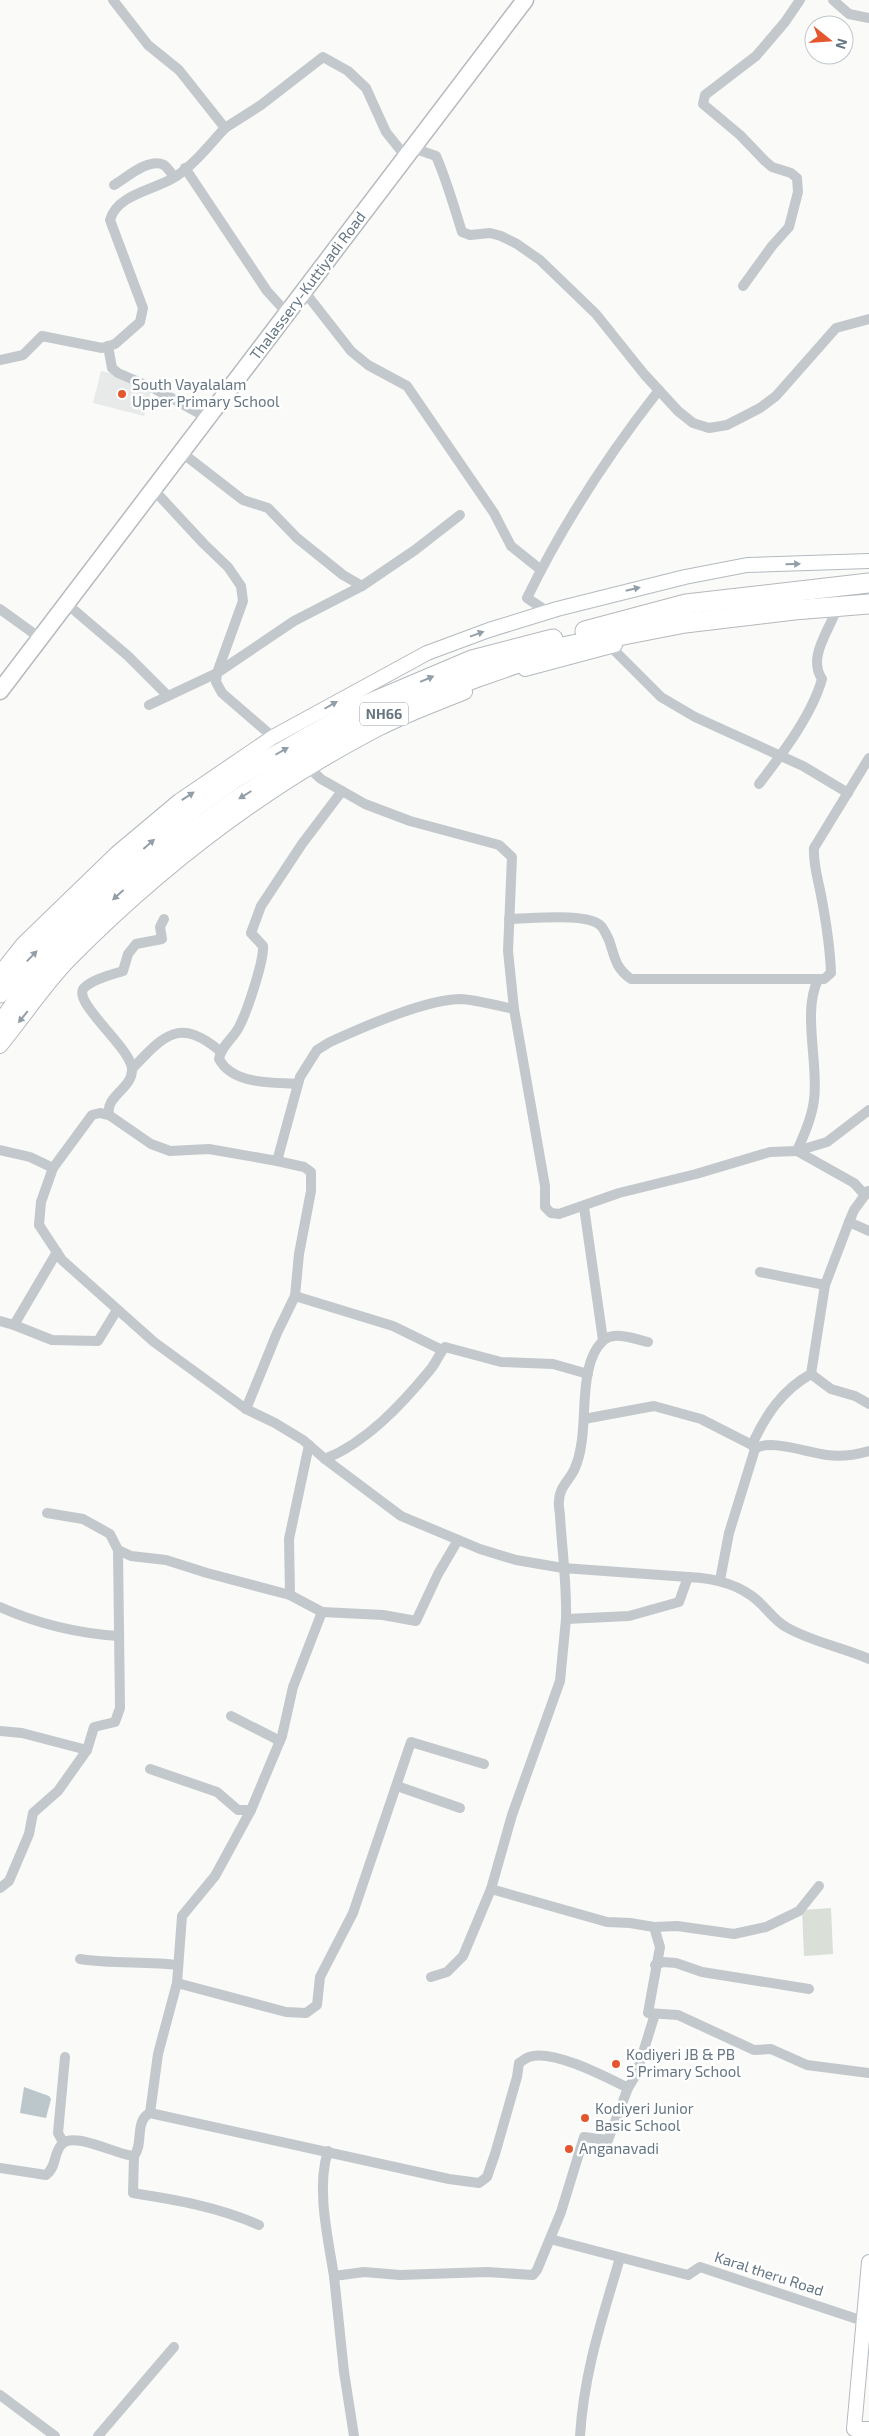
<svg xmlns="http://www.w3.org/2000/svg" width="869" height="2436" viewBox="0 0 869 2436" font-family="'Exo 2',sans-serif">
<style>
.built{fill:#e8e9e9}
.green{fill:#dadfd7}
.water{fill:#bbc7cb}
.lines{fill:none;stroke-linecap:round;stroke-linejoin:round}
.secondary-casing{stroke:#b3babf;stroke-width:16}
.primary-casing{stroke:#b5babe;stroke-width:19}
.highway-casing{stroke:#b4b9bd;stroke-width:21}
.street{stroke:#c3c8cc;stroke-width:10}
.secondary{stroke:#fff;stroke-width:14}
.primary{stroke:#fff;stroke-width:16}
.highway{stroke:#fff;stroke-width:19}
.oneway{fill:#939fa8}
.poi-dot{fill:#e4572e;stroke:#fff;stroke-width:2}
.labels{text-anchor:middle;stroke-width:5;stroke-linejoin:round;paint-order:stroke}
.shield{fill:#fff;stroke:#939fa8;stroke-width:1}
.shield-label{font-size:14px;font-weight:bold;fill:#657683}
.street-label{font-size:15px;fill:#657683;stroke:#fff}
.poi-label{font-size:15px;fill:#657683;stroke:#fff;text-anchor:start}
</style>
<rect width="100%" height="100%" fill="#fafaf8"/>
<path class="built" d="M101,371L153,384L144,416L93,403Z"/>
<path class="green" d="M831,1908L833,1954L804,1956L802,1910Z"/>
<path class="water" d="M24,2087L49,2096L51,2099L46,2118L20,2113Z"/>
<g class="lines">
<g class="secondary-casing">
<g id="secondary">
<path d="M525,669L615,645"/>
<path d="M0,973L23,944L117,853L179,801L273,737L427,653L489,630L557,609L685,577L747,565L869,561"/>
<path d="M0,1046C23,1018 44,986 69,960C159,869 264,788 378,729C405,715 436,704 465,692"/>
<path d="M869,2262L854,2429H869"/>
</g>
</g>
<g class="primary-casing">
<path id="primary" d="M0,691L525,0"/>
</g>
<g class="highway-casing">
<g id="highway">
<path d="M585,631L686,604L869,583"/>
<path d="M0,993L28,961L104,884L172,824L232,780L361,707L472,660L553,639"/>
<path d="M0,1026L27,987L79,930L164,853L241,797L378,716L478,677L567,646L685,623L794,610L869,604"/>
</g>
</g>
<g class="street">
<path d="M833,0L849,14L869,18"/>
<path d="M225,128L261,105L323,57L348,71L366,88L386,132L406,157"/>
<path d="M413,148L436,156C447,181 454,207 462,232L470,235L490,233L501,236L517,244L540,260L596,314L644,374L678,411L693,423L709,428L727,425L760,408L776,396L836,328L869,319"/>
<path d="M185,168L267,291L287,313"/>
<path d="M114,185C126,178 149,157 164,165C168,168 171,173 174,177"/>
<path d="M743,286L772,246L789,227L798,192L797,178L791,173L772,167L765,161L740,135L703,104L705,95L756,56L785,22L800,0"/>
<path d="M304,291L351,351L368,365L407,386L494,513L511,546L541,570"/>
<path d="M108,346L112,368L118,373L155,389L208,418"/>
<path d="M0,360L23,355L42,336L102,348L115,344L140,322L143,308L110,220C117,194 155,190 175,177C194,165 210,144 225,128L179,70L148,45L113,0"/>
<path d="M181,452L243,500L268,508L297,538L343,575L362,586"/>
<path d="M153,489L204,544L228,567L241,586L243,601L217,673L216,682L222,693L273,737"/>
<path d="M67,604L128,656L168,696"/>
<path d="M0,609L40,638"/>
<path d="M548,612L527,598C563,524 608,455 659,390"/>
<path d="M610,646L661,697L695,717L803,766L848,793"/>
<path d="M149,705L217,673L294,621L362,586L415,550L460,515"/>
<path d="M309,768L321,779L365,804L410,821L499,845L512,857L508,951L514,1009L545,1186V1207L551,1213L559,1214L619,1193L696,1174L770,1152L797,1151L827,1142L869,1110"/>
<path d="M759,784C782,754 812,715 822,679C808,658 827,634 835,613"/>
<path d="M164,919L160,927L162,939L136,944L128,954L123,971C111,975 93,979 84,988C71,1002 133,1049 132,1070C132,1089 105,1096 109,1115L151,1144L170,1151L209,1149L277,1161L300,1077L317,1050L330,1042C363,1027 426,999 461,999C478,1000 497,1006 514,1009"/>
<path d="M509,919C529,919 588,912 601,926C604,929 607,936 609,940C615,957 615,968 631,979H824L831,973C830,946 826,921 821,895C818,879 813,864 814,848L869,758"/>
<path d="M132,1069C164,1035 179,1017 220,1051"/>
<path d="M298,1084C271,1082 233,1085 219,1059C221,1046 233,1039 239,1027C247,1012 264,961 263,946L251,933L261,906L302,844L342,791"/>
<path d="M0,1150L30,1157L53,1168L41,1202L39,1225L62,1260L154,1342L246,1409L275,1423L303,1440L325,1459C367,1442 402,1404 430,1370C436,1363 439,1354 445,1347L501,1362L553,1364L588,1374"/>
<path d="M797,1151C804,1135 812,1117 814,1100C819,1065 802,1011 818,980"/>
<path d="M797,1151L854,1183L865,1195"/>
<path d="M53,1168L92,1115L100,1113L109,1115"/>
<path d="M868,1191L854,1210L849,1222L869,1231"/>
<path d="M584,1207L603,1340"/>
<path d="M760,1272L825,1285"/>
<path d="M295,1296L393,1326L442,1350"/>
<path d="M0,1321L14,1325L57,1252"/>
<path d="M14,1325L52,1340L98,1341L117,1310"/>
<path d="M648,1342C635,1339 615,1331 604,1340C579,1361 587,1417 581,1446C580,1453 578,1461 575,1468C570,1480 559,1487 559,1501C558,1506 560,1511 560,1516C562,1550 567,1584 566,1619L629,1616L679,1602L688,1577C713,1578 738,1583 758,1601C768,1610 775,1621 786,1627C812,1642 842,1647 869,1659"/>
<path d="M811,1374L831,1389L855,1396L869,1404"/>
<path d="M246,1409L277,1333L295,1296L299,1254L311,1191V1172L304,1167L277,1161"/>
<path d="M584,1419L654,1406L701,1419L752,1445L755,1449"/>
<path d="M752,1445C765,1416 782,1390 811,1374L825,1285L849,1222"/>
<path d="M325,1459L401,1516L480,1549L516,1560L563,1568L688,1577"/>
<path d="M47,1513L83,1519L110,1534L118,1550L131,1556L166,1560L207,1573L290,1595"/>
<path d="M720,1580L729,1533L755,1449C769,1438 808,1453 827,1455C841,1457 855,1455 869,1451"/>
<path d="M0,1607C38,1624 76,1633 118,1636"/>
<path d="M322,1612L383,1615L416,1621L438,1574L458,1540"/>
<path d="M231,1716L280,1741"/>
<path d="M0,1731L22,1733L87,1750L94,1727L115,1722L120,1708L118,1550"/>
<path d="M150,1769L217,1792L238,1810H251"/>
<path d="M397,1786L460,1808"/>
<path d="M0,1888L9,1881L29,1834L33,1813L58,1791L87,1750"/>
<path d="M491,1889L607,1922L630,1923L654,1927L660,1947L648,2013L678,2015L754,2050L771,2049L807,2065L869,2073"/>
<path d="M654,1927L677,1926L734,1934L766,1927L799,1911L819,1886"/>
<path d="M80,1959C112,1964 145,1961 178,1965"/>
<path d="M655,1965L663,1962L676,1963L702,1972L809,1989"/>
<path d="M431,1977L447,1972L463,1956L491,1889L512,1815L560,1681L566,1619"/>
<path d="M177,1983L286,2012L306,2013L317,2005L320,1977L353,1913L411,1742L484,1764"/>
<path d="M150,2113L158,2054L177,1983L182,1916L215,1876L251,1810L282,1736L293,1687L322,1612L290,1595L289,1539L309,1445"/>
<path d="M63,2142L58,2133L65,2057"/>
<path d="M328,2151C316,2188 328,2238 334,2276"/>
<path d="M134,2156L133,2193C177,2200 218,2207 259,2225"/>
<path d="M0,2168L46,2175C57,2167 53,2153 62,2144C74,2131 117,2155 134,2156C144,2144 134,2121 150,2113L449,2179L479,2183L487,2177L495,2154L517,2077L519,2063C522,2061 526,2058 529,2057C553,2049 606,2077 628,2088"/>
<path d="M550,2239L688,2275L700,2267L863,2321"/>
<path d="M0,2395L55,2436"/>
<path d="M98,2436L174,2347"/>
<path d="M354,2436L344,2372L334,2276L364,2272L400,2275L487,2272L533,2275L537,2270L561,2212L584,2137L608,2140L628,2088L636,2075L655,2014"/>
<path d="M580,2436C584,2372 602,2319 620,2258"/>
</g>
<use href="#secondary" class="secondary"/>
<use href="#primary" class="primary"/>
<use href="#highway" class="highway"/>
</g>
<defs><path id="oneway-solid" d="M-6-.8H1V-3.2L6.5 0L1 3.2V.8H-6Z" transform="scale(1.25)"/></defs>
<g class="oneway">
<use href="#oneway-solid" transform="translate(793 564) rotate(-2)"/>
<use href="#oneway-solid" transform="translate(633 589) rotate(-13)"/>
<use href="#oneway-solid" transform="translate(477 634) rotate(-20)"/>
<use href="#oneway-solid" transform="translate(427 679) rotate(-23)"/>
<use href="#oneway-solid" transform="translate(331 705) rotate(-30)"/>
<use href="#oneway-solid" transform="translate(282 751) rotate(-30)"/>
<use href="#oneway-solid" transform="translate(245 795) rotate(148)"/>
<use href="#oneway-solid" transform="translate(188 796) rotate(-33)"/>
<use href="#oneway-solid" transform="translate(149 844) rotate(-41)"/>
<use href="#oneway-solid" transform="translate(118 895) rotate(138)"/>
<use href="#oneway-solid" transform="translate(32 956) rotate(-46)"/>
<use href="#oneway-solid" transform="translate(23 1017) rotate(129)"/>
</g>
<g class="poi-dot">
<circle cx="122" cy="394" r="5"/>
<circle cx="616" cy="2064" r="5"/>
<circle cx="585" cy="2118" r="5"/>
<circle cx="569" cy="2149" r="5"/>
</g>
<g class="labels">
<rect class="shield" x="360" y="702.5" width="48" height="23" rx="4"/>
<g class="shield-label">
<text x="384" y="719">NH66</text>
</g>
<g class="street-label">
<text transform="translate(308 286) rotate(-53)" y="5">Thalassery-Kuttiyadi Road</text>
<text transform="translate(769 2274) rotate(18)" y="5">Karal theru Road</text>
</g>
<g class="poi-label">
<text x="132" y="390">South Vayalalam<tspan x="132" dy="17">Upper Primary School</tspan></text>
<text x="626" y="2060">Kodiyeri JB &amp; PB<tspan x="626" dy="17">S Primary School</tspan></text>
<text x="595" y="2114">Kodiyeri Junior<tspan x="595" dy="17">Basic School</tspan></text>
<text x="579" y="2154">Anganavadi</text>
</g>
</g>
<g transform="translate(829 40) rotate(107)"><circle r="24" fill="#ffffff" stroke="#c1c8cd"/>
<path d="M0-4L9 19L0 12L-9 19Z" fill="#e4572e"/>
<text y="-8" font-size="14" font-weight="bold" text-anchor="middle" fill="#657683">N</text>
</g>
</svg>
